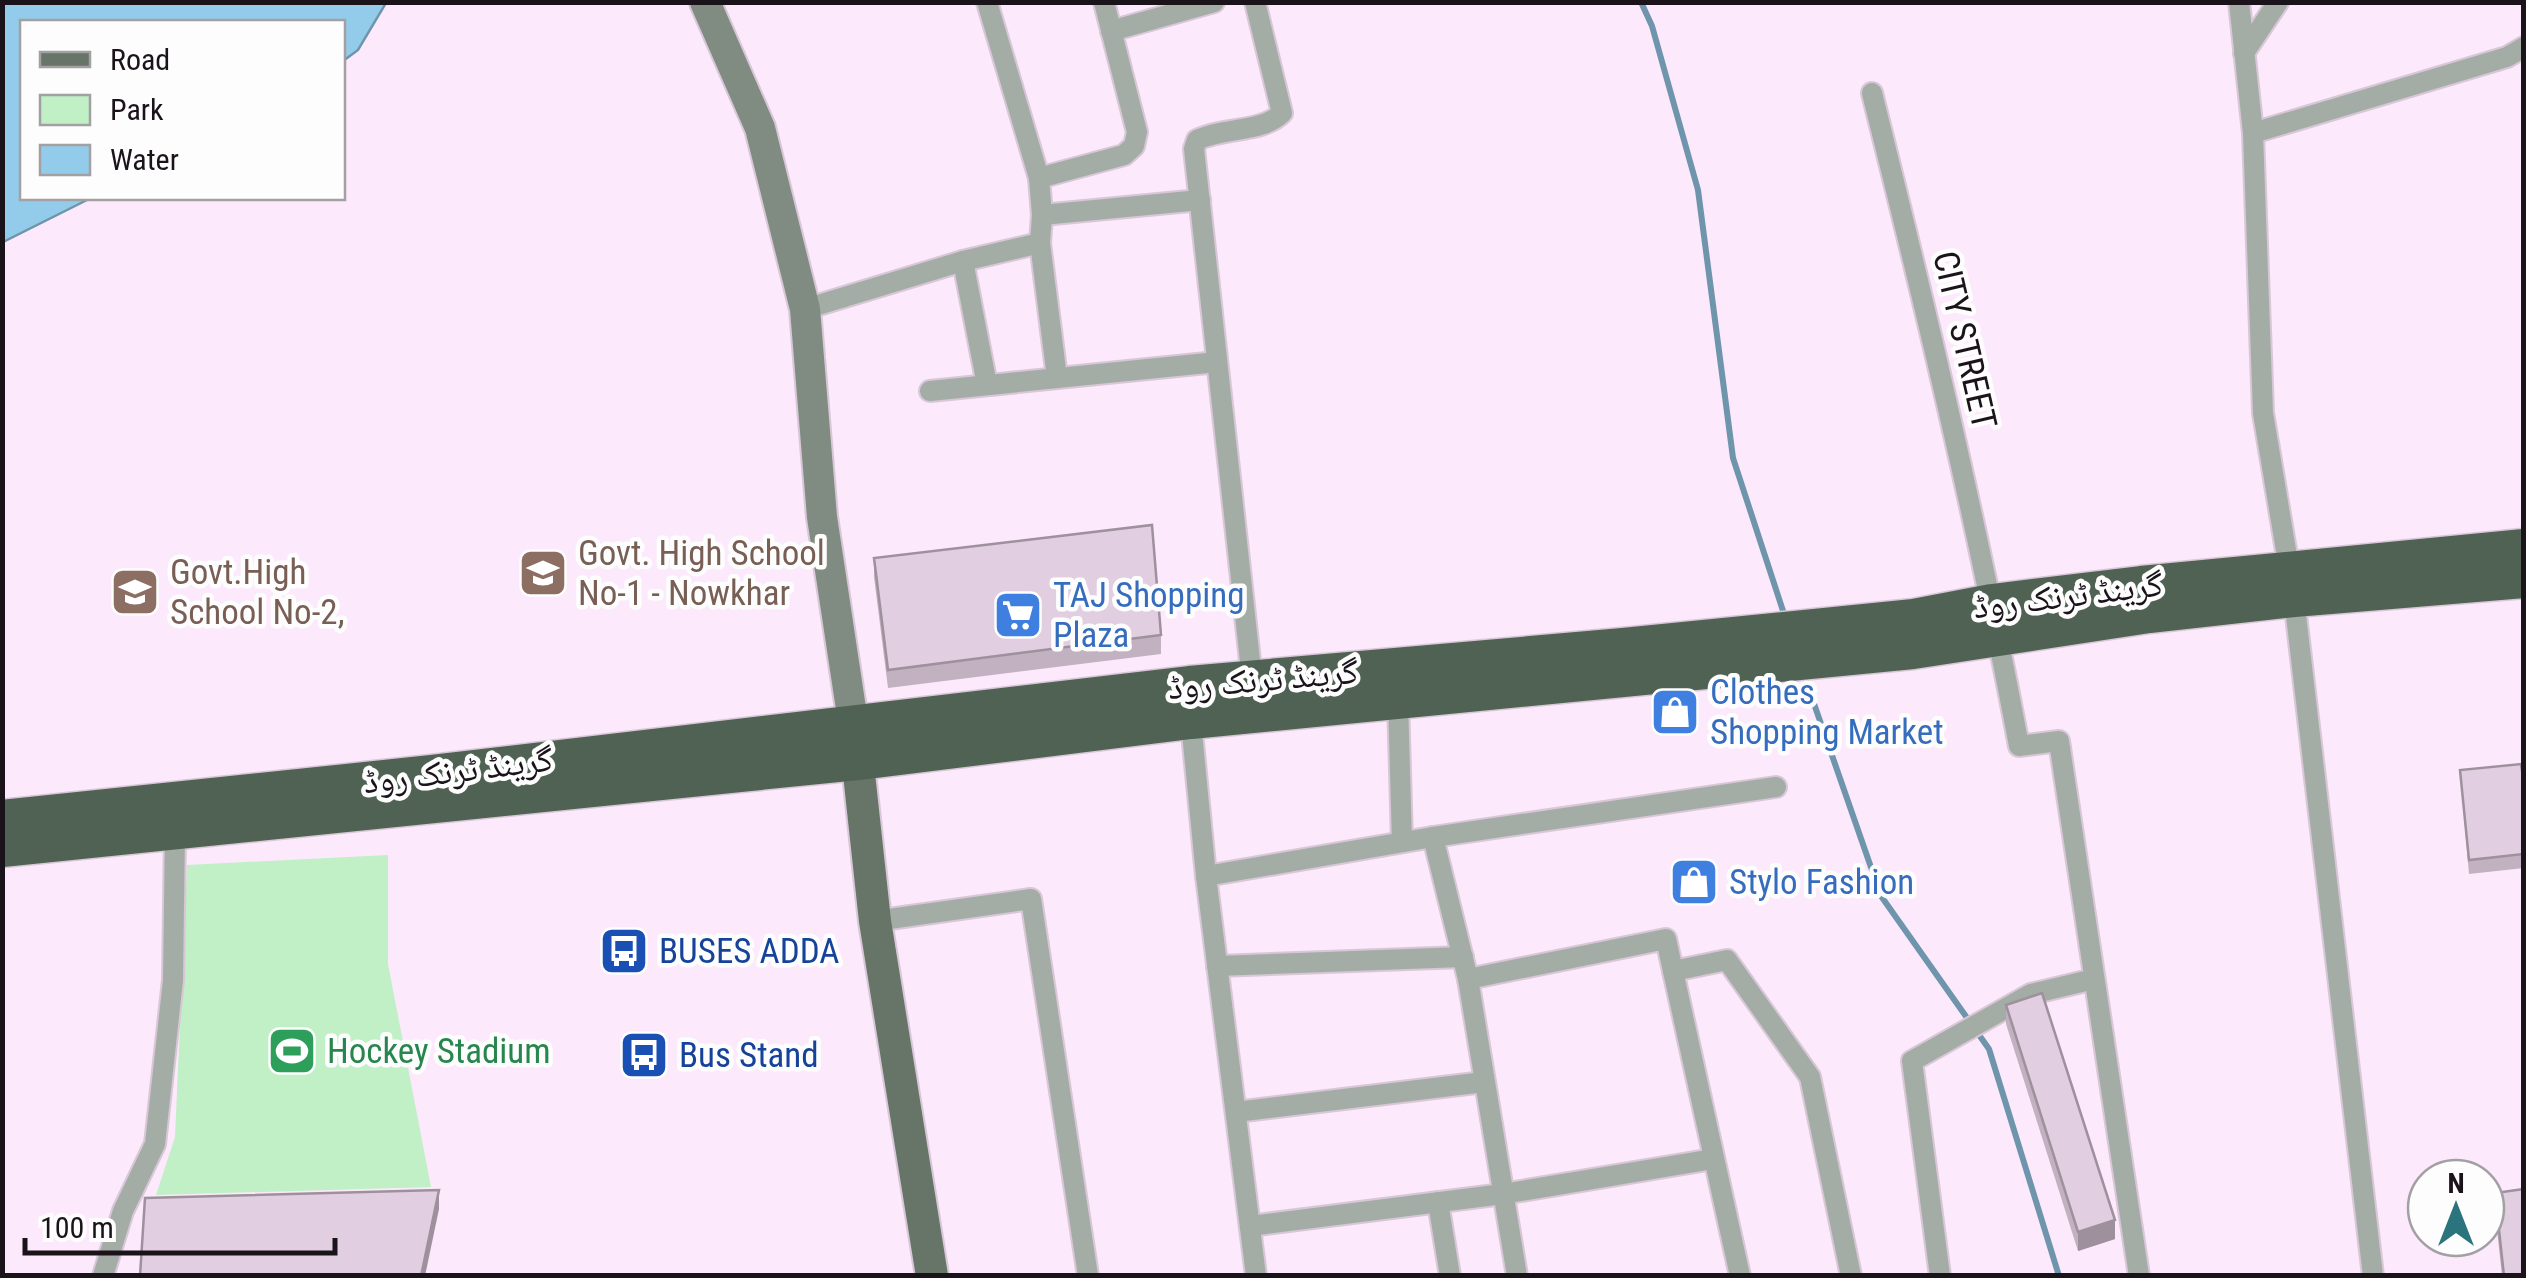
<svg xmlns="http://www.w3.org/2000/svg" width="2526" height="1278" viewBox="0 0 2526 1278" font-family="'Roboto Condensed','Noto Naskh Arabic',sans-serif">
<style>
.green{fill:#c1efc6}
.water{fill:#92ccea;stroke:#6e95ac;stroke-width:2.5}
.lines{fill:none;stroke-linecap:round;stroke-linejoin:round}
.stream{stroke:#6e95ac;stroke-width:6}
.street-casing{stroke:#d8c7d7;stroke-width:24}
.secondary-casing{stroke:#d8c7d7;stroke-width:34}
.primary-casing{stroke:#d8c7d7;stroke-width:36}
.highway-casing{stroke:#d8c7d7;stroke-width:41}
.street{stroke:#a4ada5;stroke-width:20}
.secondary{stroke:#808c82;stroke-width:30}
.primary{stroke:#667568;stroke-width:32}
.highway{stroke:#506253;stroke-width:38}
.wall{fill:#c2b1c1}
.shaded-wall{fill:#9e909d}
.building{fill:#e1cee0;stroke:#9e909d;stroke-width:2.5}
.labels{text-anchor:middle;stroke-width:9;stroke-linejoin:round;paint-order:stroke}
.street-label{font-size:35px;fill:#1a141a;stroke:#fdfdfd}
.education-label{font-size:35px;fill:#785e54;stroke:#fdfdfd;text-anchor:start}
.shop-label{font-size:35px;fill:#366cbe;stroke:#fdfdfd;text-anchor:start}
.transit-label{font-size:35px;fill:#164399;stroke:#fdfdfd;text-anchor:start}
.leisure-label{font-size:35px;fill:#27864d;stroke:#fdfdfd;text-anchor:start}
</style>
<rect width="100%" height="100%" fill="#fce9fb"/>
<path class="green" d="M388,855V964L431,1187L156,1195L175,1137L187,865Z"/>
<path class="water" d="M3,2H386V3L358,50L343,61L342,22H22V198H91L3,242Z"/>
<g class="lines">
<g class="stream">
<path d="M1641,2L1652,26L1698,190L1733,458L1786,620"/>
<path d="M1804,675L1881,896L1989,1049L2059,1276"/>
</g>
<g class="street-casing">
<g id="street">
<path d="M987,2L1039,178L1042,215L1040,243L1057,378"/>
<path d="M2239,2L2253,133L2263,413L2294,598L2373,1276"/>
<path d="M1111,31L1214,2"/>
<path d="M2244,53L2278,2"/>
<path d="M1872,93C1926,310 1978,527 2019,746L2059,741L2139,1276"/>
<path d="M2253,133L2507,57L2524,47"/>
<path d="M1039,178L1124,155L1134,146L1137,132L1104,2"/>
<path d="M1042,215L1200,200"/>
<path d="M963,261L987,385"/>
<path d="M805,309L963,261L1040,243"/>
<path d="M930,391L1217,362"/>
<path d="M1252,679L1194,149L1197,140C1223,127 1262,133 1282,113L1255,2"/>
<path d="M1398,700L1402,842"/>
<path d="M1190,712L1206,876L1256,1276"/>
<path d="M1433,837L1468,979L1517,1276"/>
<path d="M1206,876L1433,837L1776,787"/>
<path d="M875,921L1031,899L1088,1276"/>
<path d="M1217,966L1463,957"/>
<path d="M1673,971L1727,960L1810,1077L1851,1276"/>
<path d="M1468,979L1666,939L1740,1276"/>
<path d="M1236,1112L1484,1082"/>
<path d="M1438,1202L1450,1276"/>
<path d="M1250,1226L1503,1194L1713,1159"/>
<path d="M103,1276L123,1211L155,1144L173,980L175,831"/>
<path d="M1940,1276L1912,1061L2031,994L2094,979"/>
</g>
</g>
<g class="secondary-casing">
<path id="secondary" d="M705,2L760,128L805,309L822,517L853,722"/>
</g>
<g class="primary-casing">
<path id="primary" d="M855,737L875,921L932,1276"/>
</g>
<g class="highway-casing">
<g id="highway">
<path d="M2,819L432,774L1189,685L1623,647L1914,618L1992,603L2141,585L2524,548"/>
<path d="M2,848L858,761L1191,720L1913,650L2149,614L2294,598L2524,579"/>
</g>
</g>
<use href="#street" class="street"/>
<use href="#secondary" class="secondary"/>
<use href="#primary" class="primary"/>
<use href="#highway" class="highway"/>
</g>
<g class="wall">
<path d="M874,558L1161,635V654L888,688L874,577Z"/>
<path d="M2460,770L2524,784V868L2469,874Z"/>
<path d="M2006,1005L2115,1239L2078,1251L2006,1024Z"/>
<path d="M2495,1193L2524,1276H2502L2495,1211Z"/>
</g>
<g class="shaded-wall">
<path d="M439,1190V1209L425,1276H421Z"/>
<path d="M2115,1220V1239L2078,1251V1232Z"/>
</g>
<g class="building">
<path d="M1152,525L1161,635L888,670L874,558Z"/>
<path d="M2521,764L2524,784V854L2469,860L2460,770Z"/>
<path d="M2042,993L2115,1220L2078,1232L2006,1005Z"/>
<path d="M2524,1189V1276H2504L2495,1193Z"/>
<path d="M439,1190L421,1276H140L145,1198Z"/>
</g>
<defs>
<g id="school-square" transform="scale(2.5)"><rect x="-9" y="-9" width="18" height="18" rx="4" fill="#8d6e63" stroke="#fdfdfd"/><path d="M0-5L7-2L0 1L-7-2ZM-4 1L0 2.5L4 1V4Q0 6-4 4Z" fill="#fff"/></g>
<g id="supermarket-square" transform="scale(2.5)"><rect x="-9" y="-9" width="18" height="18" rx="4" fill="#3f7fe0" stroke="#fdfdfd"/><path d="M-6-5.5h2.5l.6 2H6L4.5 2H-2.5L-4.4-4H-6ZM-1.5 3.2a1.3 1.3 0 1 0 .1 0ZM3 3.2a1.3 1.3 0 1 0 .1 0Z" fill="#fff"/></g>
<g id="shop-square" transform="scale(2.5)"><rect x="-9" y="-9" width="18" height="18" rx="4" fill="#3f7fe0" stroke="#fdfdfd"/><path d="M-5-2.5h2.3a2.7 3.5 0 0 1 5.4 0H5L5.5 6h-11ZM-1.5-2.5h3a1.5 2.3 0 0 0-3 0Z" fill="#fff"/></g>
<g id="bus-square" transform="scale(2.5)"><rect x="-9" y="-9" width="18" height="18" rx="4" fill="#1a4fb4" stroke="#fdfdfd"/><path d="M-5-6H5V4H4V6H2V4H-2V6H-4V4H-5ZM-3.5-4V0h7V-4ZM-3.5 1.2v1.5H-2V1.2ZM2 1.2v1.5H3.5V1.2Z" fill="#fff"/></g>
<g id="stadium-square" transform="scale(2.5)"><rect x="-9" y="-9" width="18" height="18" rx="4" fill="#2e9e5b" stroke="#fdfdfd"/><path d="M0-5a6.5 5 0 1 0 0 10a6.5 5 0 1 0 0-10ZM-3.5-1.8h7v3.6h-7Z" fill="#fff"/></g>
</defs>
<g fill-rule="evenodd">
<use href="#school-square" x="543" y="573"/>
<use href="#school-square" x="135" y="592"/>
<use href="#supermarket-square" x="1018" y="615"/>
<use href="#shop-square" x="1675" y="712"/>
<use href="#shop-square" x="1694" y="882"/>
<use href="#bus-square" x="624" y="951"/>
<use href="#stadium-square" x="292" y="1051"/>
<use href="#bus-square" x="644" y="1055"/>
</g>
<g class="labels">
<g class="street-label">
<text transform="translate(1965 340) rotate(77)" y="12">CITY STREET</text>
<text transform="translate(2068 595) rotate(-7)" y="12">گرینڈ ٹرنک روڈ</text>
<text transform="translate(1263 679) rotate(-5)" y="12">گرینڈ ٹرنک روڈ</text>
<text transform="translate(458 770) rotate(-7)" y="12">گرینڈ ٹرنک روڈ</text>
</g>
<g class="education-label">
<text x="578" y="565">Govt. High School<tspan x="578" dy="40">No-1 - Nowkhar</tspan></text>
<text x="170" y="584">Govt.High<tspan x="170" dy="40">School No-2,</tspan></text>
</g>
<g class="shop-label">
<text x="1053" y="607">TAJ Shopping<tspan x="1053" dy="40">Plaza</tspan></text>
<text x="1710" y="704">Clothes<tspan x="1710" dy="40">Shopping Market</tspan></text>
<text x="1729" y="894">Stylo Fashion</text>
</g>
<g class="transit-label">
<text x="659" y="963">BUSES ADDA</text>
<text x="679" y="1067">Bus Stand</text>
</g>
<g class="leisure-label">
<text x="327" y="1063">Hockey Stadium</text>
</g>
</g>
<rect width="2526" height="1278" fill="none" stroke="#1a141a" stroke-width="10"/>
<rect x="20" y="20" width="325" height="180" fill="#fdfdfd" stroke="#a2a0a2" stroke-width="2.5"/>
<rect x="40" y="52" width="50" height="15" fill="#667568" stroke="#a2a0a2" stroke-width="2.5"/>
<text x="110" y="70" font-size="30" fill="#1a141a">Road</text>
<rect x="40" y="95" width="50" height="30" fill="#c1efc6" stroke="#a2a0a2" stroke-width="2.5"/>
<text x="110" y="120" font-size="30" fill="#1a141a">Park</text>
<rect x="40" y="145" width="50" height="30" fill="#92ccea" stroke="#a2a0a2" stroke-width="2.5"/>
<text x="110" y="170" font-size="30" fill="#1a141a">Water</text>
<g transform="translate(2456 1208)"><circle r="48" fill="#fdfdfd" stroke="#a2a0a2" stroke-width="2.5"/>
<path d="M0-8L18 38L0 25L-18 38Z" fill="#2b747d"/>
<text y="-15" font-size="28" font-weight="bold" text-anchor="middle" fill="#1a141a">N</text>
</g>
<path d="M25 1238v15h310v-15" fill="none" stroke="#1a141a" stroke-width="5"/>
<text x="40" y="1238" font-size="30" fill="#1a141a" stroke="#fdfdfd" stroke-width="8" paint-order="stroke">100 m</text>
</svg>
